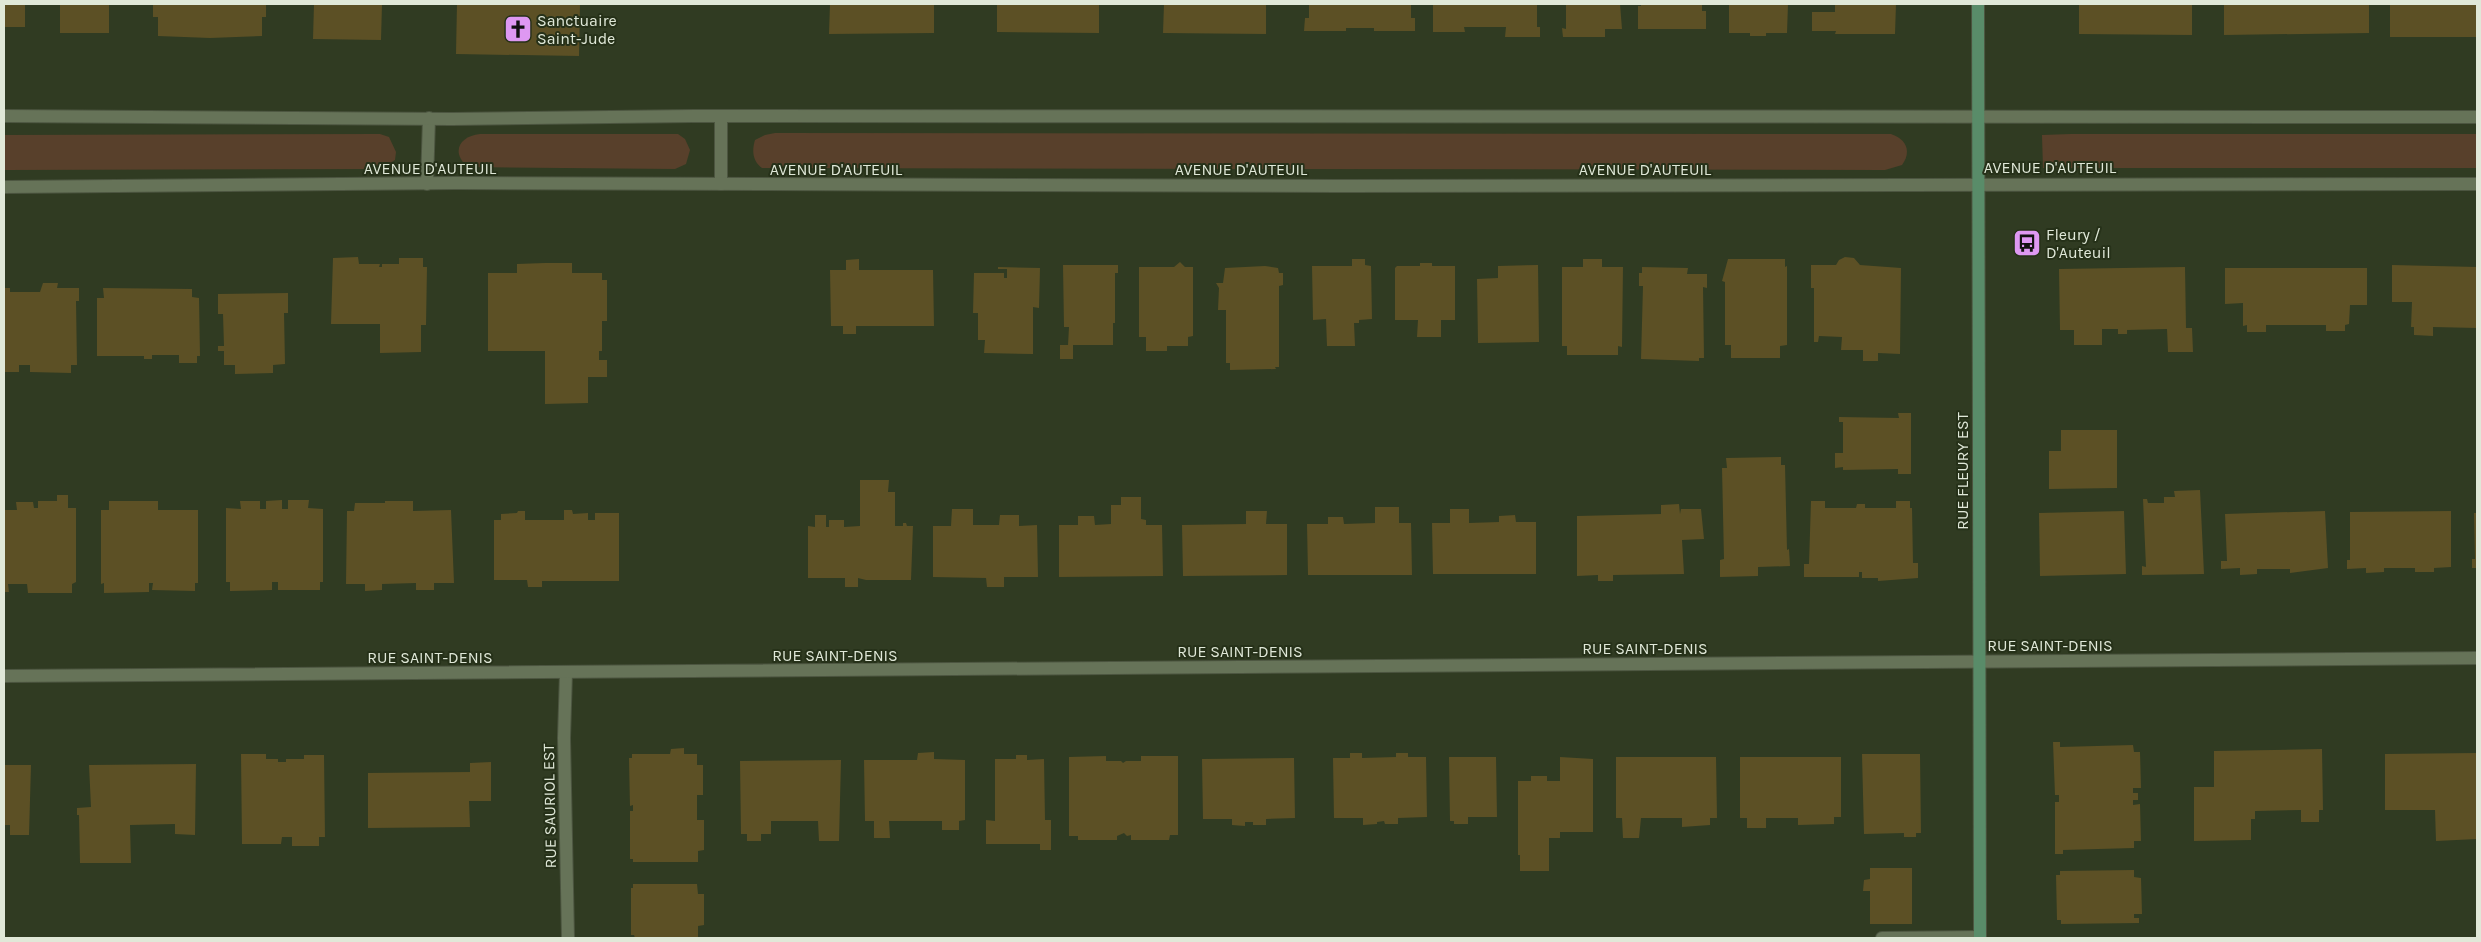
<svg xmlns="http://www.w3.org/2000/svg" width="2481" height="942" viewBox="0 0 2481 942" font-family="Karla,sans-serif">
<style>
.green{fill:#58402b}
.building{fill:#5c5025}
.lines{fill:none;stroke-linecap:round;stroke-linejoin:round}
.lane-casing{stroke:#4c5540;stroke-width:14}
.street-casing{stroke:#4c5540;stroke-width:14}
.secondary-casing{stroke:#4c5540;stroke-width:14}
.lane{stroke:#667358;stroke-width:12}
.street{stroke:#667358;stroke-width:12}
.secondary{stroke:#598c69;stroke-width:12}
.labels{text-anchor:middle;stroke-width:4;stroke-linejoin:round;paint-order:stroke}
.poi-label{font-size:16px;fill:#e0e8d8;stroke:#263119;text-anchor:start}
.street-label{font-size:16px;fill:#e0e8d8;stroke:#263119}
</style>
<rect width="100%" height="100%" fill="#303b22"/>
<g class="green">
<path d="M775,133L1891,134C1906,139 1912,151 1902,165L1885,170L762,168C752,161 752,150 755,140L765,135Z"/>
<path d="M380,134L389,137L396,152L395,160L381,169L4,170V135Z"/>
<path d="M480,134H678L685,139L690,150L686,164L675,169L468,167C450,152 460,136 480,134Z"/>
<path d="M2071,134H2477V168H2043L2042,135Z"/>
</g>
<g class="building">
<rect x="4" y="4" width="21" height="23"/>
<rect x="60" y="4" width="49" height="29"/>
<path d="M153,4H266V17H262V36L210,38L158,36V17H153Z"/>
<path d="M314,4H382L381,40L313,39Z"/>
<path d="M457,4H580L579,56L456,54Z"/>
<path d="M830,4H934V33L829,34Z"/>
<path d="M997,4H1099V33L997,32Z"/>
<path d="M1164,4H1266V34L1163,33Z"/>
<path d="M1309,4H1411V18H1415V31H1374V28H1346V31H1304L1305,18H1309Z"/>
<path d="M1433,4H1537V27H1540V37H1505L1506,27H1464L1465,32H1433Z"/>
<path d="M1566,4H1620L1622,29H1605V37H1563L1562,28L1566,29Z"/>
<path d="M1641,4H1702V11H1706V29H1638V6H1641Z"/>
<path d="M1729,4H1788L1787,33H1766V36H1750V33H1729Z"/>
<path d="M1835,4H1896L1895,34H1835L1836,31H1812V12H1835Z"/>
<path d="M2079,4H2192V35L2079,34Z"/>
<path d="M2224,4H2369V33L2224,35Z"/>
<rect x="2390" y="4" width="87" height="33"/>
<path d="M358,257L359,264H380L379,267H382V264H399V258H423V267H427L426,325H421V352L380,353V324H331L333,258Z"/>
<path d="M1845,257L1854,258L1860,265L1901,268L1900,354L1878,353V361H1863V350H1841L1842,337L1819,336L1818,342H1814V288H1811V265H1836L1839,260Z"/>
<path d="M859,259V270H933L934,326H856V334H843V326H831L830,270H846V260Z"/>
<path d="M1352,259H1365V265L1371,266L1372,319L1359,320V323H1354L1355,346H1327L1326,319L1313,320L1312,266H1352Z"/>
<path d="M1583,259H1602V267H1623L1622,347L1618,346V355H1567V346H1562V267H1583Z"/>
<path d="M1728,259H1785V267L1787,266V345L1780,346V358H1731V345H1725V282L1722,281Z"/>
<path d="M1180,262L1185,267H1193V336L1188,337V346H1167V351H1146V337H1139V267H1174Z"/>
<path d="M545,263H572V273H602V280H607V321H602V351H599V360H607V377H588V403L545,404V351H488V273H517V264Z"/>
<path d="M1420,263H1432V266H1455V320H1441V337H1417L1418,320H1395V268L1397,266H1420Z"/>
<path d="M1063,265H1118V273H1115V323H1113V345H1073V359H1060V345H1068L1069,327H1064Z"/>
<path d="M1538,265L1539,342L1478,343L1477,279L1498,278V266Z"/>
<path d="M2392,265L2477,267V328L2433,327V336L2414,335V327H2411L2412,302H2392Z"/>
<path d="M1265,266L1278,268L1279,273H1283V285L1279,286V367H1275L1276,369L1230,370V363H1226V310H1218L1219,288L1216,283H1223L1225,268Z"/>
<path d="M998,267L1040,268L1039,308L1033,307V354L984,353L985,340H978V313H973L974,273H1004V278H1007V269H998Z"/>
<path d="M1642,267L1688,268L1687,274H1707V288L1703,287L1704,358H1699V361L1641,359L1643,286H1639V273H1642Z"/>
<path d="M2185,267L2186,328H2192L2193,352H2168L2167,329L2127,330V334H2118V329H2102V345H2074V330H2060L2059,269Z"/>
<path d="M2225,268H2367V305H2350L2349,324L2345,325V331H2326V325H2266V332H2247V325L2243,326V303L2225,304Z"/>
<path d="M43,283H58L57,288H79V301H76L77,365H71V373L30,372V365H19V372H4V288H10V292H40Z"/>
<path d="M103,288L192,289V297L199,298L200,356H197V363H179V355H152V359H144V356H97V298H104Z"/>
<path d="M288,293V313H284L285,364L273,365V373L235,374V365H224V351H218V346H224L223,314H218V294Z"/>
<path d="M1898,413H1911V474H1898V469L1843,470V467L1835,468V453H1843V422H1839V417L1899,418Z"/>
<path d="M2061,430H2117V488L2049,489V451H2061Z"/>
<path d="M1781,457V465H1785L1787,550L1789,549L1790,566L1758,567V576L1720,577V560L1724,559L1722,468H1727L1726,458Z"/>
<path d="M860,480H889L888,492H895V526H903V523H906L907,526H913L911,580H866L858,578V587H845V578H808V526L815,527V515H826V527H829V520H844V527L860,526Z"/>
<path d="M2200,490L2204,574L2142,575V566L2146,567L2143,499H2147L2148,503H2164V497H2175L2174,491Z"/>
<path d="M57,495H68V508H76V582L72,584V593H28L27,584H8L9,592H4V510H17L16,502H33L34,508H38V501H57Z"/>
<path d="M1121,497H1141V519L1146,520V525H1162L1163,576L1059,577V525H1078V516H1094L1095,525L1111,524V505H1121Z"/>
<path d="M282,500V509H288V500H309L308,508L323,509V582H320V590H278V582H272V590L230,591V582H226V508L241,509L240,501H260V509H266V501Z"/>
<path d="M109,501H158V510H198V583H195V591L152,590L153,583H149V592L104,593V583L101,584V510H109Z"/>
<path d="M385,501H413V511L451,510L454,583H434V590H416V583L382,584V590L365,591V584H346L347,511H354L355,503H385Z"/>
<path d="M1811,501H1825V508H1856L1857,504H1865V508H1896V501H1910V508H1912L1913,563H1918V578L1878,581V578H1862V572H1859V577H1804V564H1809Z"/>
<path d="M1679,504L1680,514L1681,509H1701L1704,539L1682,540L1684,574L1613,575V581H1598V575L1577,576V516L1661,514V505Z"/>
<path d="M1375,507H1399V523H1411L1412,575H1308L1307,524H1328V517H1343L1344,524L1375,523Z"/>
<path d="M952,509H973V525H999L1000,515H1019V526L1037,525L1038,577H1004V587H987L986,578L933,577V526H951Z"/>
<path d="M1450,509H1469V523L1499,522V516L1515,515L1516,522H1536V574H1433L1432,523H1450Z"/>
<path d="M564,510H572L573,514L588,513V520H595V513H619V581H542V587H528L527,580H494V520H501V514L517,513L518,511H525V520H564Z"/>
<path d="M1246,511H1267L1266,524H1287V575L1183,576L1182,525L1246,524Z"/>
<path d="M2124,511L2126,574L2040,576L2039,513Z"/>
<path d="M2325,511L2328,568L2290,573V569H2257V574L2240,575V568L2221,569V561H2227L2225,514Z"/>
<path d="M2451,511V567L2434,568V572H2415V568H2384V572L2366,573V568L2347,569V560H2350V512Z"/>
<path d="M2474,513H2477V568H2472V559H2475Z"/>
<path d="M2053,742H2060V747L2133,745L2134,752H2140L2141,788H2133V793H2138V800H2133V805L2140,804L2141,841H2134V848L2063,850V854H2055V802H2059V795H2055Z"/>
<path d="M684,748V754H697V765H703V795H697V820H704V850L698,851V862H633V859H630V811H633V805L630,806L629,758H632V754H670L671,749Z"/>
<path d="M2322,749L2323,810H2319V822H2301V810L2255,811V819H2251V840L2194,841V787H2214V751Z"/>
<path d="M934,752V759L965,760V820L959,821V830H942V821H889L890,838H874V821H865L864,760H917L918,753Z"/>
<path d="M1350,753H1362V758L1396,757V753H1408V757H1426L1427,817L1398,818V824H1385L1384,821L1377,822V824L1363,825V818H1334L1333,758H1350Z"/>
<path d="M2477,753V839L2436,841L2435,810H2385V754Z"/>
<path d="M241,754H266V759H278V762H286V759H304V755H324L325,837H319V846H292V837H282L281,844H242Z"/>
<path d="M1862,754H1920L1921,833H1916V837H1904V833L1864,834Z"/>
<path d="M1016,755H1027V760L1044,759L1045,820H1051V850H1040V844H986V820L995,821V759H1016Z"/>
<path d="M1106,756V761H1121L1123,763L1126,761H1141V756H1178V835H1170L1169,840H1131V835L1127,836L1124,833L1117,836V840H1078V836H1069V757Z"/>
<path d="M1449,757H1496L1497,817H1468V824H1454V821H1450Z"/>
<path d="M1560,757L1593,759V832H1560V838H1549V871H1520V855H1518V781H1531V776H1547V781H1560Z"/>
<path d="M1616,757H1716L1717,818H1710V825L1682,827V818H1641L1639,838H1623L1622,818H1616Z"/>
<path d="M1740,757H1841V817H1834V824L1798,825V818H1766V828H1747V818H1740Z"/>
<path d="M1294,758L1295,818L1266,819V825H1253V822H1245V826L1232,825V819H1203L1202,759Z"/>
<path d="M841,760L839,841H819L818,821H771V834H761V841H747V834H741L740,761Z"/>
<path d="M491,762V801H469L470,827L368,828V773L470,772V763Z"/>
<path d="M196,764L195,835L175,834V824L130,825L131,863H80L79,815H77V808L91,807L89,765Z"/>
<path d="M4,765H31L29,835H10V825H4Z"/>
<path d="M1870,868H1912V924H1870V891H1863L1864,880L1870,879Z"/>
<path d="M2134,870V877L2141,878L2142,914H2134V918H2139V923L2061,924V920H2057L2056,875H2060V871Z"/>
<path d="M633,884H697L698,894H704V925L698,926V937L635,938L634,935H631V888H633Z"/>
</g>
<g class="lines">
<g class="lane-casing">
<g id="lane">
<path d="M427,184L429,118"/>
<path d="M721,184V117"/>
<path d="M1882,938L1980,937"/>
</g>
</g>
<g class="street-casing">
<g id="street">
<path d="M4,116L452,119L692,116L2477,117"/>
<path d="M4,187L456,183L1339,186L2477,184"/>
<path d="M566,673L564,738L568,938"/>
<path d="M4,676L2477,658"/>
</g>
</g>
<g class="secondary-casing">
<path id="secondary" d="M1978,4L1980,938"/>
</g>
<use href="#lane" class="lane"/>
<use href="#street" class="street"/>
<use href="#secondary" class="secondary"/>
</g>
<defs>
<g id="church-square" transform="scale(1.4375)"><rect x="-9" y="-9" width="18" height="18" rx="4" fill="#de98f2" stroke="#263119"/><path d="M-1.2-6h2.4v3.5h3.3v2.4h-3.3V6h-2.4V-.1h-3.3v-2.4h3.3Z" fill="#111"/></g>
<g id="bus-square" transform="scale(1.4375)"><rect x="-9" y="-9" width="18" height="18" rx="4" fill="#de98f2" stroke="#263119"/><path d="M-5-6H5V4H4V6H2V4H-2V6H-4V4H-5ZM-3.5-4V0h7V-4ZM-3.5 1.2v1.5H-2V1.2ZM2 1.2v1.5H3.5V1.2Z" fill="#111"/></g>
</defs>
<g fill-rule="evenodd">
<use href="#church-square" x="518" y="29"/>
<use href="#bus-square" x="2027" y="243"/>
</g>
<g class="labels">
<g class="poi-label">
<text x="537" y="26">Sanctuaire<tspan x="537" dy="18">Saint-Jude</tspan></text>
<text x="2046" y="240">Fleury /<tspan x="2046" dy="18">D'Auteuil</tspan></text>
</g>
<g class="street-label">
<text x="2050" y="173">AVENUE D'AUTEUIL</text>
<text x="430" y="174">AVENUE D'AUTEUIL</text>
<text x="836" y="175">AVENUE D'AUTEUIL</text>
<text x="1241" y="175">AVENUE D'AUTEUIL</text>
<text x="1645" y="175">AVENUE D'AUTEUIL</text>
<text transform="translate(1962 471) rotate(-90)" y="6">RUE FLEURY EST</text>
<text x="2050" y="651">RUE SAINT-DENIS</text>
<text x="1645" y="654">RUE SAINT-DENIS</text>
<text x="1240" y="657">RUE SAINT-DENIS</text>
<text x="835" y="661">RUE SAINT-DENIS</text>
<text x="430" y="663">RUE SAINT-DENIS</text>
<text transform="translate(549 806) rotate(-91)" y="6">RUE SAURIOL EST</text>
</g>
</g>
<rect width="2481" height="942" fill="none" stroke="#e0e8d8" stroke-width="10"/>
</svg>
